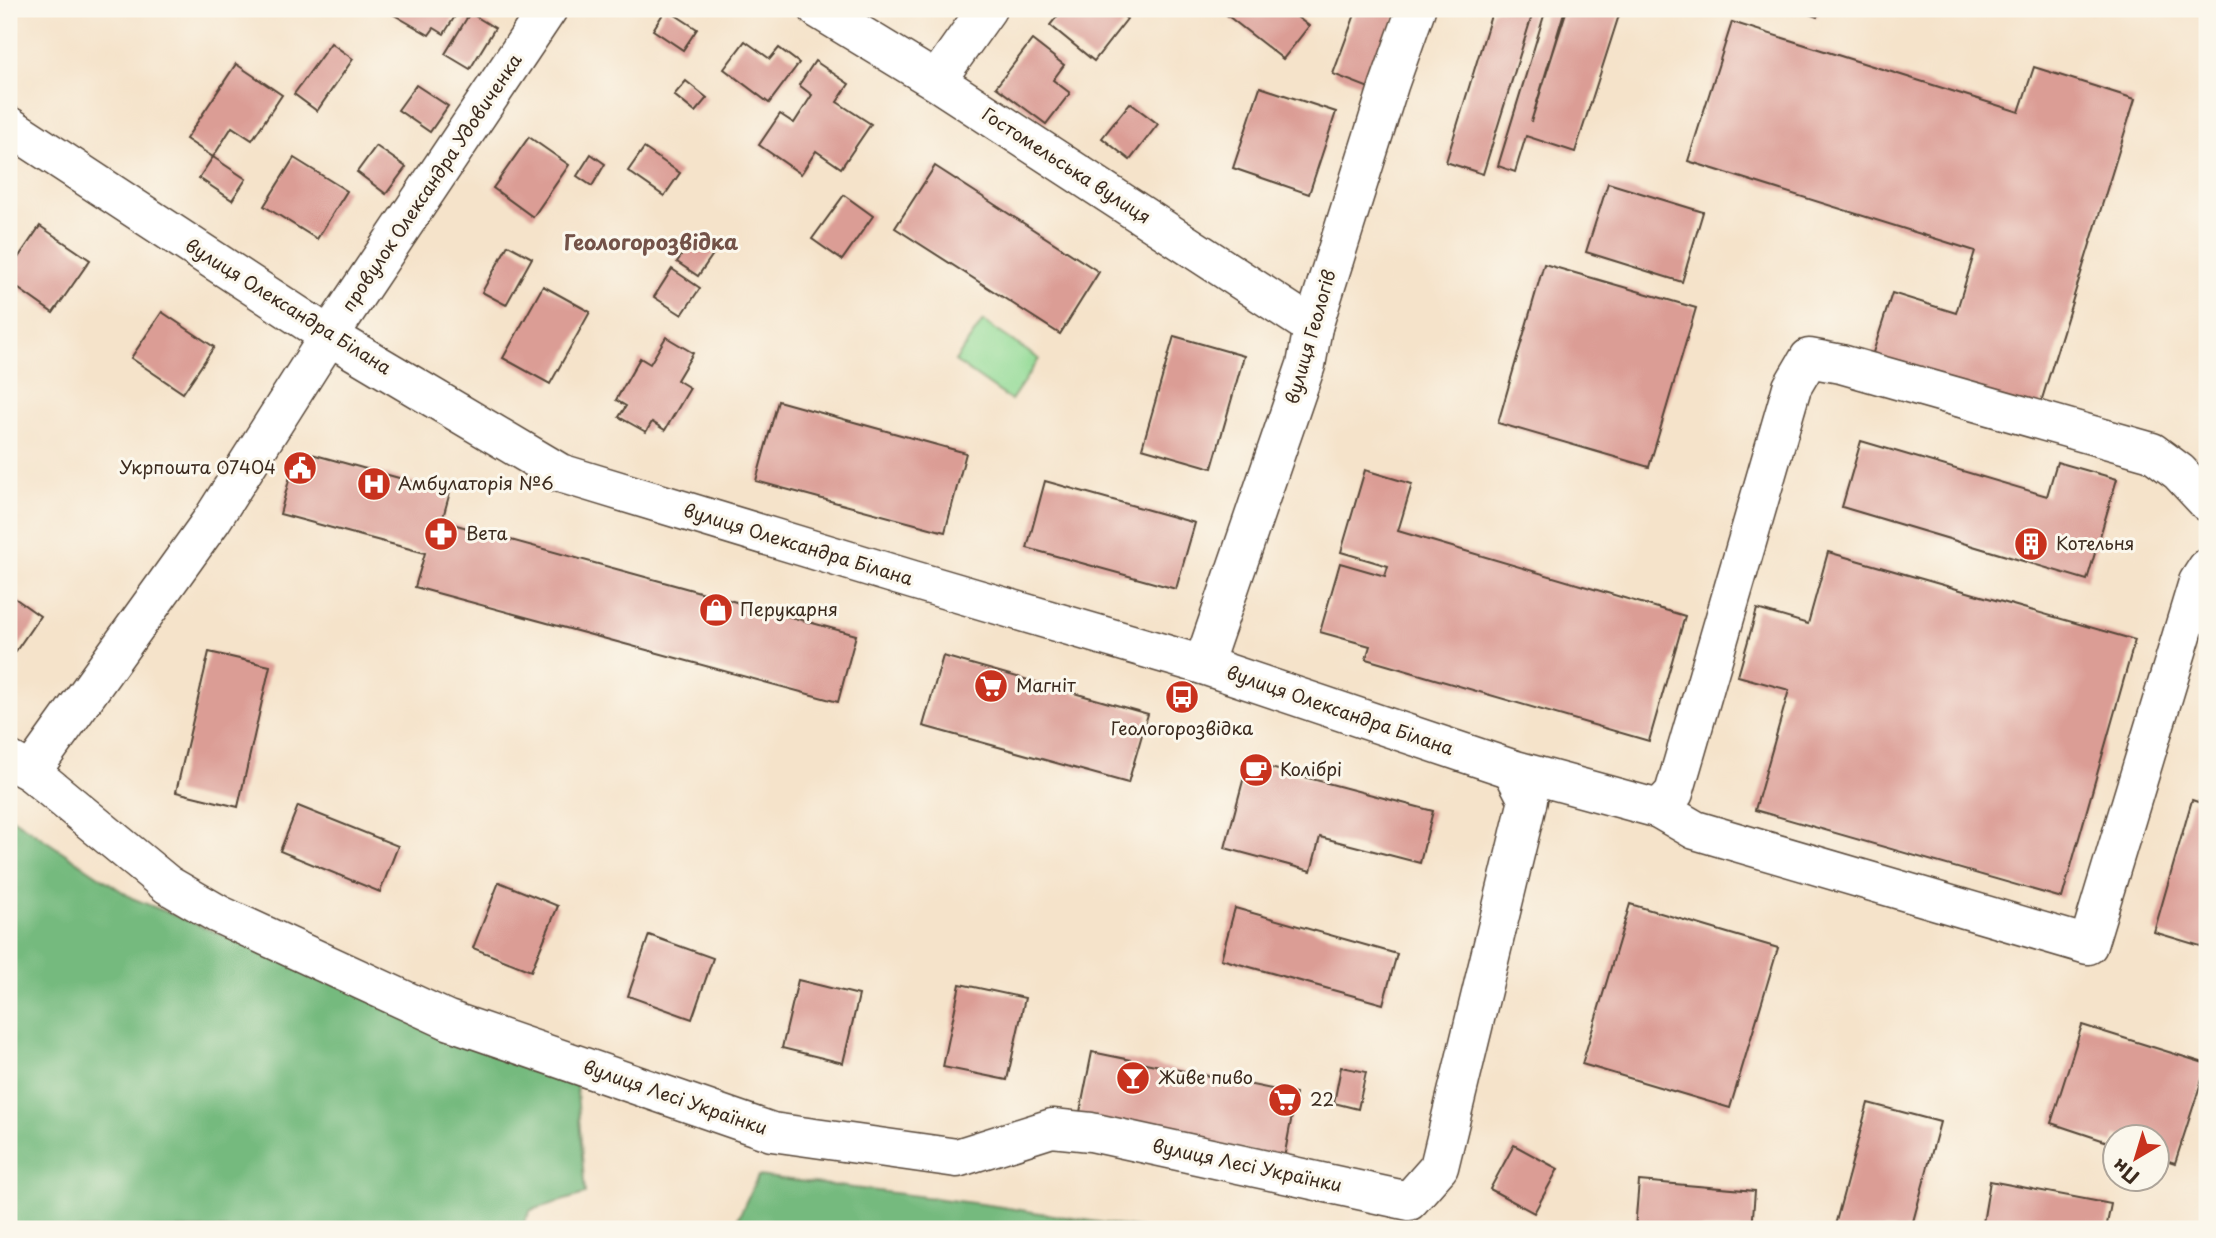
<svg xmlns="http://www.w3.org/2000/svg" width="2216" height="1238" viewBox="0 0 2216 1238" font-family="'Playpen Sans',sans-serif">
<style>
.green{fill:#92da95;stroke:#66825a;stroke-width:2}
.forest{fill:#75ba7e;stroke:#58724e;stroke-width:2}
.building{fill:#db9d95}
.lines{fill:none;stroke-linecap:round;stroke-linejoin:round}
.minor-casing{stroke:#574638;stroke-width:41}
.minor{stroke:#fff;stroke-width:38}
.labels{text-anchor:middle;stroke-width:6;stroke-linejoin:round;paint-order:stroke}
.street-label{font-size:18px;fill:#3b2a1e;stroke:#fbf7ec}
.poi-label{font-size:18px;fill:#3b2a1e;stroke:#fbf7ec;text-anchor:start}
.quarter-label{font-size:21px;font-weight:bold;fill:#735248;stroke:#fbf7ec}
</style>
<rect width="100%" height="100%" fill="#fbf7ec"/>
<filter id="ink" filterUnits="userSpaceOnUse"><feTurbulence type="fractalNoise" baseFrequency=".0143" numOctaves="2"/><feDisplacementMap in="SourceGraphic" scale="14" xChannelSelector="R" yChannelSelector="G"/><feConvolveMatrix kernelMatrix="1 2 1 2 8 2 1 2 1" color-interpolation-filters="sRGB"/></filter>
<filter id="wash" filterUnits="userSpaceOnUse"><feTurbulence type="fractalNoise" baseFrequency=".00686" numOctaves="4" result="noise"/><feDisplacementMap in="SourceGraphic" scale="28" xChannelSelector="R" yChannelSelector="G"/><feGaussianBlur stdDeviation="1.57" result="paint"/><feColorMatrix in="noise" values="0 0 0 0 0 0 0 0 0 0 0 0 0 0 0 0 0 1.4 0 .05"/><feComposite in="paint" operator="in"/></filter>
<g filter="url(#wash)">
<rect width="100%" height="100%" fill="#f5e3ca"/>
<path class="green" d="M983,321L1039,359L1011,400L955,361Z"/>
<g class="forest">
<path d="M9,816L132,898L576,1079L585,1194L531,1210L520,1229H9Z"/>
<path d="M758,1176L989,1205L1142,1229H733Z"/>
</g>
<g id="blocks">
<g class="building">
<path d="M391,9H449L457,13L444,34L434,28L429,35L389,12Z"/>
<path d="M666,9L697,29L683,50L653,30Z"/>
<path d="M1063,9H1115L1127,19L1094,61L1050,25Z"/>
<path d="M1219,9H1286L1309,26L1283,59Z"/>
<path d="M1357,9H1399L1369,88L1333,74Z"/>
<path d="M1493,9H1534L1483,174L1446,162Z"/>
<path d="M1546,9H1565L1531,122L1567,9H1621L1575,152L1526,136L1515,172L1498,166Z"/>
<path d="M1796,9H1820L1817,17Z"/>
<path d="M470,13L495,28L470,69L445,54Z"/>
<path d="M1732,22L2019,112L2034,67L2135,99L2037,415L1870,362L1892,293L1956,313L1975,251L1688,161Z"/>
<path d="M1032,40L1064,65L1053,80L1070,93L1046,124L996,87Z"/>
<path d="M745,41L770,59L779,48L799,63L769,103L724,69Z"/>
<path d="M331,43L353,59L317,111L294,94Z"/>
<path d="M815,61L849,84L837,102L871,124L841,168L816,151L801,174L759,145L780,114L794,123L812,95L799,85Z"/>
<path d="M236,64L282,95L252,140L232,127L213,157L186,139Z"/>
<path d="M686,81L707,98L695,112L674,95Z"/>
<path d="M416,85L448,106L430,132L398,110Z"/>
<path d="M1260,87L1336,112L1309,194L1233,168Z"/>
<path d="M1130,103L1158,124L1130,160L1102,138Z"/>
<path d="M529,137L569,165L533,217L493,188Z"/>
<path d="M376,146L406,167L386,194L357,172Z"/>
<path d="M644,148L680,173L664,196L628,171Z"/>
<path d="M591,154L605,164L592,186L577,176Z"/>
<path d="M213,157L246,179L232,200L199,178Z"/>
<path d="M294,158L347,191L317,239L264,206Z"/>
<path d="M935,166L1099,272L1060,334L895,228Z"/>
<path d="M1608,183L1703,212L1682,282L1586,252Z"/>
<path d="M844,195L873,216L842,260L812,239Z"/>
<path d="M40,226L90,260L53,313L9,282V271Z"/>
<path d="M694,236L716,250L698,276L677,262Z"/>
<path d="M508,245L532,258L506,305L482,292Z"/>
<path d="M1544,264L1696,308L1649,467L1498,423Z"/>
<path d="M672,269L700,288L682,315L654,297Z"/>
<path d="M543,286L590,312L550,384L503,358Z"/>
<path d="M162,312L214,347L183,393L131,358Z"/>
<path d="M1174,336L1244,356L1212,468L1142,448Z"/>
<path d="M666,337L693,353L677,380L690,388L665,430L652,422L646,432L619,417L626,406L616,400L640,358L650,364Z"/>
<path d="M778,401L966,453L945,532L756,481Z"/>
<path d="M1861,441L2047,496L2057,462L2117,479L2087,580L1842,507Z"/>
<path d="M297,450L450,492L442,521L856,635L838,702L415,587L425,553L280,514Z"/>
<path d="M1365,470L1412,484L1398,531L1685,616L1649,741L1366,659L1370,646L1320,632L1340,563L1385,576L1388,566L1341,552Z"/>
<path d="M1045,481L1195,523L1176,589L1027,548Z"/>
<path d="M1828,552L2135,640L2062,898L1755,810L1789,690L1738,676L1757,609L1808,624Z"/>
<path d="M9,594L40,616L9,661Z"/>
<path d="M209,652L270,666L238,807L176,792Z"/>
<path d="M943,656L1148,714L1128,783L923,726Z"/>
<path d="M1248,762L1433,811L1420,863L1320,837L1311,871L1225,848Z"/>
<path d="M2192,800L2207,805V948L2154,932Z"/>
<path d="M298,806L398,846L380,892L280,851Z"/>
<path d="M499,882L558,906L531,971L473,948Z"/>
<path d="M1630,904L1778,948L1730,1108L1582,1064Z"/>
<path d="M1235,908L1397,954L1383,1004L1221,959Z"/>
<path d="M649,935L713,958L692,1019L628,996Z"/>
<path d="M798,980L859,995L843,1063L782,1048Z"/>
<path d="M960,984L1025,998L1007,1080L943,1067Z"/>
<path d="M2082,1025L2207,1064L2175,1163L2156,1157V1136H2114V1144L2051,1123Z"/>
<path d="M1092,1052L1296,1094L1284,1158L1079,1117Z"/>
<path d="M1341,1067L1366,1072L1358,1109L1334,1103Z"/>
<path d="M1868,1103L1940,1122L1911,1229H1834Z"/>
<path d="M1514,1145L1558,1169L1534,1213L1490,1189Z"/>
<path d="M1639,1181L1755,1191L1752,1229H1635Z"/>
<path d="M1990,1181L2111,1204L2106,1229H1982Z"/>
</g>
</g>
</g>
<g filter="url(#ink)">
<use href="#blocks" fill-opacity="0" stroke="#574638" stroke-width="2"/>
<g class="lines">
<g class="minor-casing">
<g id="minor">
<path d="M818,9L936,81L1313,327"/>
<path d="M936,81L987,9"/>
<path d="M9,126L329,336L560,473L913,580L1203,665L1512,769L1659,809L1695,830L2088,945L2198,582L2207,568"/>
<path d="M1203,665L1306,365L1313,327L1389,85L1416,9"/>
<path d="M9,760L31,772L168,885L218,914L448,1020L772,1132L957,1158L1052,1128L1091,1132L1409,1201L1439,1167L1528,800L1512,769"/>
<path d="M31,772L212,520L329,336L548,9"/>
<path d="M1659,809L1674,793L1792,387L1809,358L1841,364L2152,452L2179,472L2207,502"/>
</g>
</g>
<use href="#minor" class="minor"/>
</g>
</g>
<defs>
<g id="civic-disc" transform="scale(1.75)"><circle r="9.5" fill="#c8321e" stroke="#fbf7ec"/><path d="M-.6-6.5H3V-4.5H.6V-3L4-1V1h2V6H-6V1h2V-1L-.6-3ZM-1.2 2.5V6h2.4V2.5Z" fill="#fff"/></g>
<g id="hospital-disc" transform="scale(1.75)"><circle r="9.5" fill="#c8321e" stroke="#fbf7ec"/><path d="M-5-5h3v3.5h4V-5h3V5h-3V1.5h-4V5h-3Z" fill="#fff"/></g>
<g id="pharmacy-disc" transform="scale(1.75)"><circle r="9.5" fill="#c8321e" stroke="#fbf7ec"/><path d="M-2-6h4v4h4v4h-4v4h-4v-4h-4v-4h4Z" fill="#fff"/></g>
<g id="building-disc" transform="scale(1.75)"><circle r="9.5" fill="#c8321e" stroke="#fbf7ec"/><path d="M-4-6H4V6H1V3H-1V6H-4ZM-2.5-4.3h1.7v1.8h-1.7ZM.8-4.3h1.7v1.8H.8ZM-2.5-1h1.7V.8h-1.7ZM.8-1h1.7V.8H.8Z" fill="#fff"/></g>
<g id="shop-disc" transform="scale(1.75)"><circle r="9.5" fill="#c8321e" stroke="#fbf7ec"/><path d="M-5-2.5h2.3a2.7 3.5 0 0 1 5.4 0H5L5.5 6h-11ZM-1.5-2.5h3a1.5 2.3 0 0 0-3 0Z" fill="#fff"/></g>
<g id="supermarket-disc" transform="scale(1.75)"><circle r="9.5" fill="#c8321e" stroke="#fbf7ec"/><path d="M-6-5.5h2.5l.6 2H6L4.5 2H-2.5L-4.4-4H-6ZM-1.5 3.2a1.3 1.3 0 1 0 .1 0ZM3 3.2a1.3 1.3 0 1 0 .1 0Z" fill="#fff"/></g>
<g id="bus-disc" transform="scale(1.75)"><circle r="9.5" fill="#c8321e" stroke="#fbf7ec"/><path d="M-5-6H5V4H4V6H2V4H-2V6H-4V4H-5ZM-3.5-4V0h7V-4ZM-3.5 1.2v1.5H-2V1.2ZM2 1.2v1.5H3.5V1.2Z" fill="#fff"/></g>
<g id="cafe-disc" transform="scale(1.75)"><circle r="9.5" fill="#c8321e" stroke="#fbf7ec"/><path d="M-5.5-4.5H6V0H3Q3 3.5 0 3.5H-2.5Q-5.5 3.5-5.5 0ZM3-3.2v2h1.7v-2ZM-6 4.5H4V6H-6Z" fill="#fff"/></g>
<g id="bar-disc" transform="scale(1.75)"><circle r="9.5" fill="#c8321e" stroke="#fbf7ec"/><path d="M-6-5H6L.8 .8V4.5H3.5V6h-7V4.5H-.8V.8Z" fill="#fff"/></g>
</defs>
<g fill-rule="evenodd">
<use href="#civic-disc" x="300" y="468"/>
<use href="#hospital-disc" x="374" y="484"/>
<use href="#pharmacy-disc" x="441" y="534"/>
<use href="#building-disc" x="2031" y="544"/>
<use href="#shop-disc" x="716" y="610"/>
<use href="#supermarket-disc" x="991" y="686"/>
<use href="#bus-disc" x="1182" y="697"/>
<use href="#cafe-disc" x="1256" y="770"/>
<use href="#bar-disc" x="1133" y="1078"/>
<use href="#supermarket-disc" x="1285" y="1100"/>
</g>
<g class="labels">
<g class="street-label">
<text transform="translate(1066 166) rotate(33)" y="6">Гостомельська вулиця</text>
<text transform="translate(432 183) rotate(-56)" y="6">провулок Олександра Удовиченка</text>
<text transform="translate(288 307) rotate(32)" y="6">вулиця Олександра Білана</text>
<text transform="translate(1311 337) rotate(-74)" y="6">вулиця Геологів</text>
<text transform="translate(798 545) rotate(17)" y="6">вулиця Олександра Білана</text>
<text transform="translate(1340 711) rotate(19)" y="6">вулиця Олександра Білана</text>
<text transform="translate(675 1098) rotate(19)" y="6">вулиця Лесі Українки</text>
<text transform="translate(1247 1166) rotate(12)" y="6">вулиця Лесі Українки</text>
</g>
<g class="poi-label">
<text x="276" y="474" text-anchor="end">Укрпошта 07404</text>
<text x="398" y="490">Амбулаторія №6</text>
<text x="466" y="540">Вета</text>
<text x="2056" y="550">Котельня</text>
<text x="740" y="616">Перукарня</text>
<text x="1016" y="692">Магніт</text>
<text x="1182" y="735" text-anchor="middle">Геологорозвідка</text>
<text x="1280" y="776">Колібрі</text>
<text x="1158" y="1084">Живе пиво</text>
<text x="1310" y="1106">22</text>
</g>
<g class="quarter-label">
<text x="651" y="250">Геологорозвідка</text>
</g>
</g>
<rect width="2216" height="1238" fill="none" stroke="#fbf7ec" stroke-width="35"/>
<g transform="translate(2136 1158) rotate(218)"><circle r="33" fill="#fbf7ec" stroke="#aea59a" stroke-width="2"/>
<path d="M0-5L12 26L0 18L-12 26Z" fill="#c8321e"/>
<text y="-10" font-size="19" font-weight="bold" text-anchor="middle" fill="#3b2a1e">Пн</text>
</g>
</svg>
